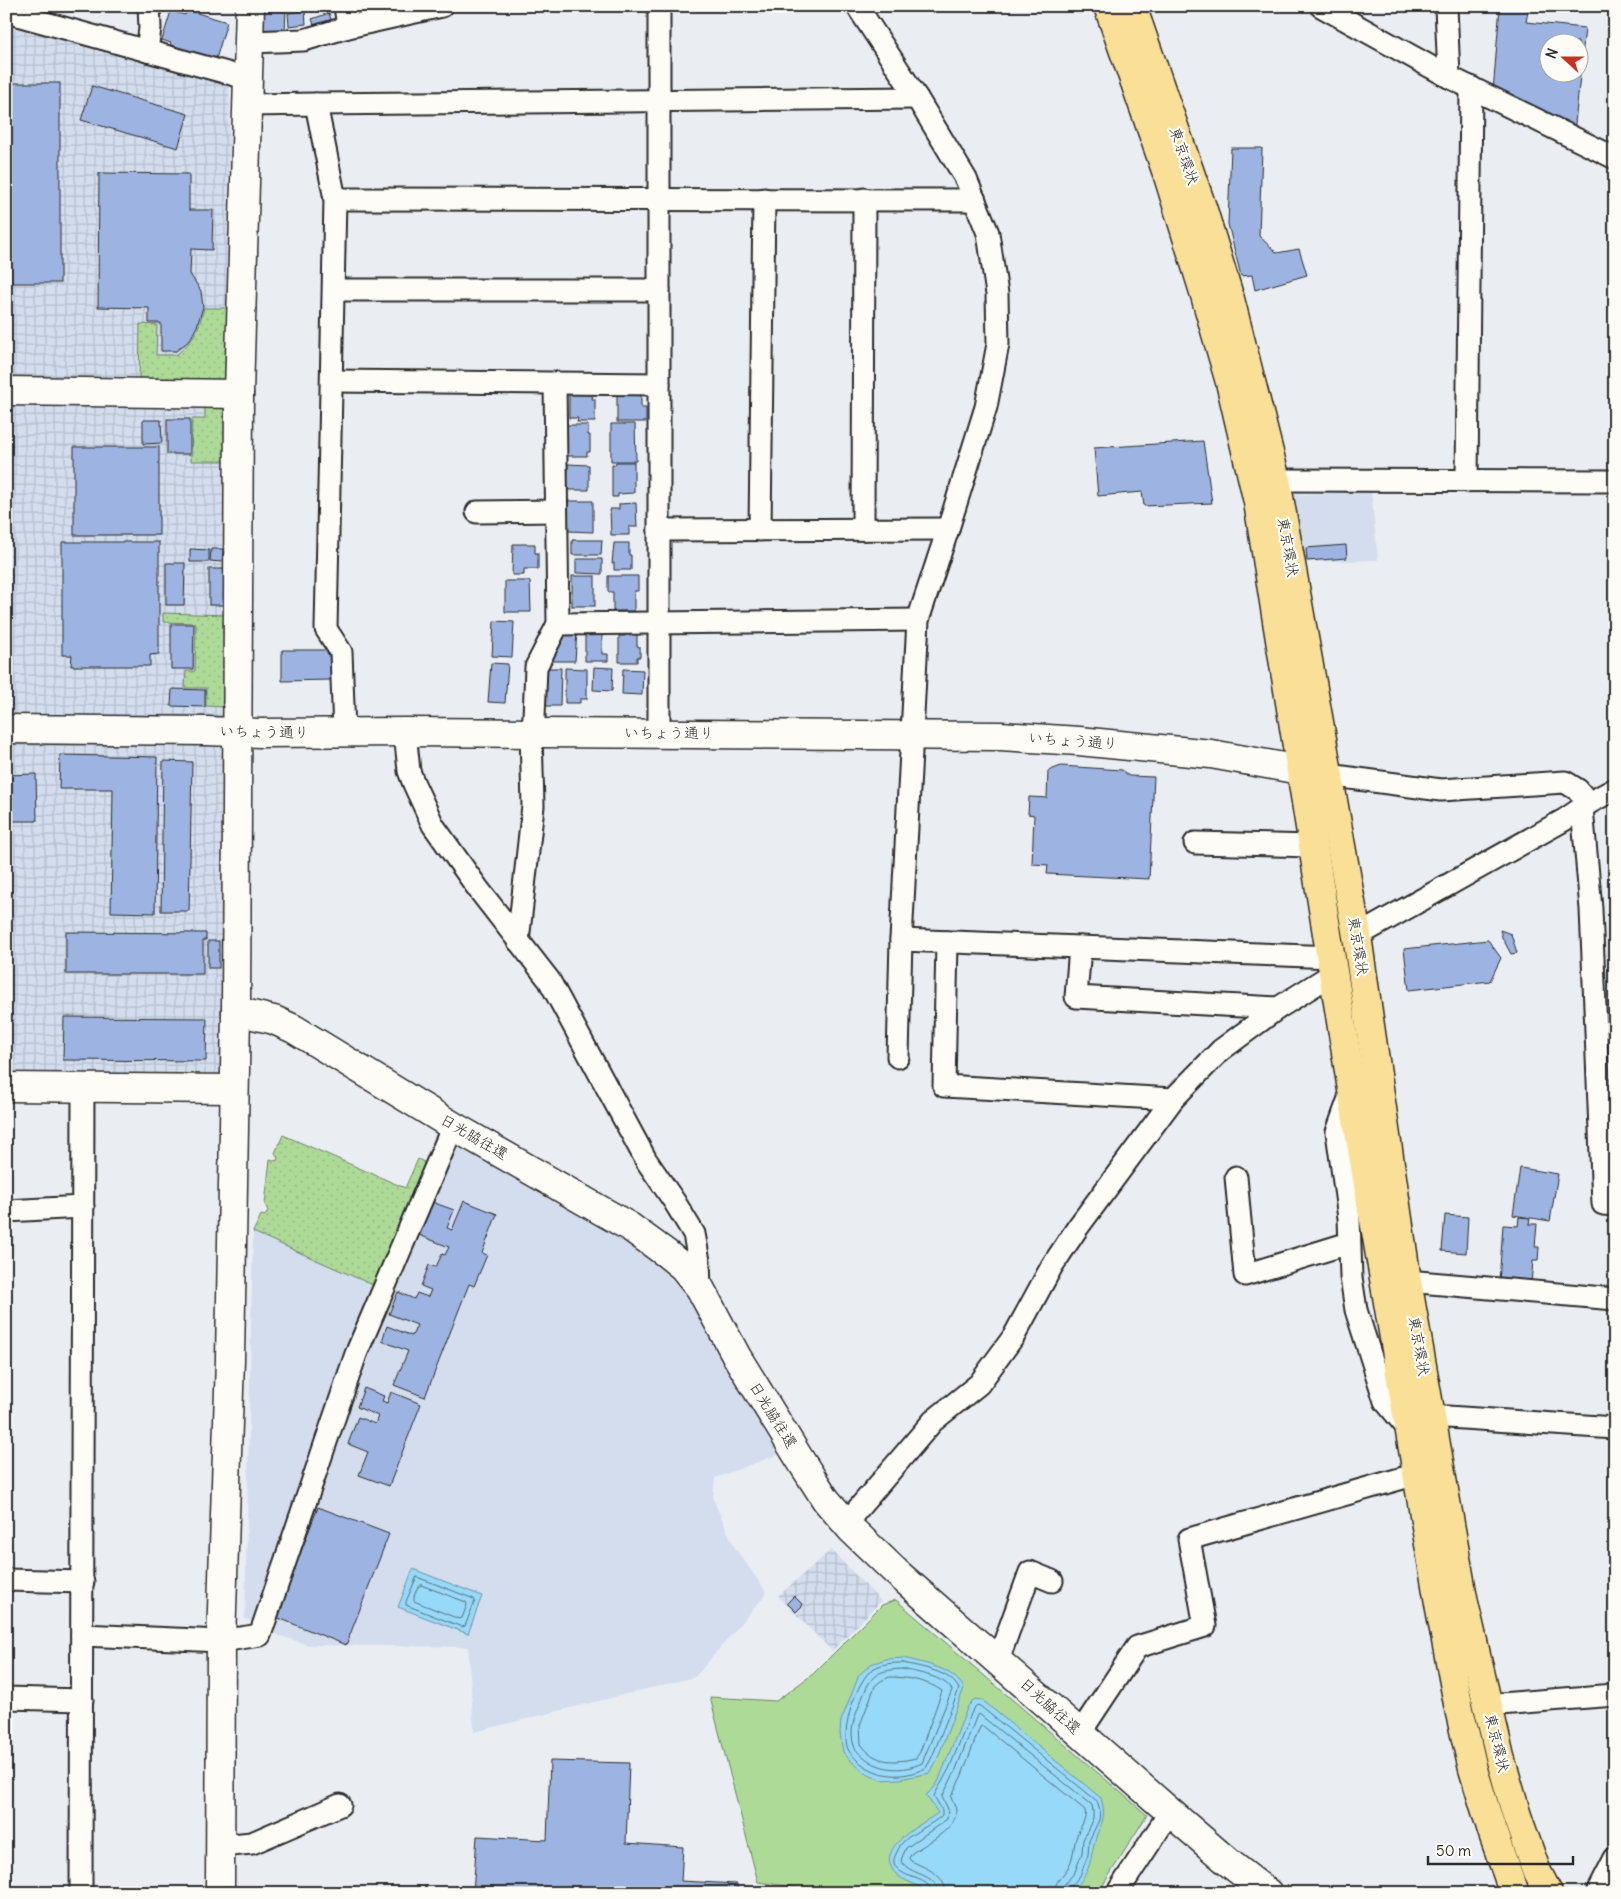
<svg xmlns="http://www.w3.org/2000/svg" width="1621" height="1899" viewBox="0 0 1621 1899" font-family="Delius,'Klee One',sans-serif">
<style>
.built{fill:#d3ddee}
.industrial{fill:url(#industrial-grid)}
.grass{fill:url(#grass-dots);stroke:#6c8262}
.park{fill:#aeda98;stroke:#6c8262}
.water{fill:#97d9f8;stroke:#6c93a6}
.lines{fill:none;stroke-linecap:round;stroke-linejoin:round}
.shore{stroke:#56717d;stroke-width:1}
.building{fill:#9db4e2;stroke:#2b2b2b;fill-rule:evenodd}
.street-casing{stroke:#2b2b2b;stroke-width:25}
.secondary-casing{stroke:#2b2b2b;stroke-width:31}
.highway-casing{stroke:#2b2b2b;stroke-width:31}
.street{stroke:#fdfcf7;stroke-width:21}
.secondary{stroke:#fdfcf7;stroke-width:28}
.highway{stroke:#fadf96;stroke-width:28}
.labels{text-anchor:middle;stroke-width:4.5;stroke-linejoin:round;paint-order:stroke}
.street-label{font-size:15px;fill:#2b2b2b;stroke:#fdfcf7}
</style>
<defs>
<pattern id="industrial-grid" width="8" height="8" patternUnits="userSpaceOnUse" patternTransform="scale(1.25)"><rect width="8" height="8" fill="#d3ddee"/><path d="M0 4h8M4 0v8" fill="none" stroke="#b5becc"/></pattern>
<pattern id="grass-dots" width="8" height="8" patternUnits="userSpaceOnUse" patternTransform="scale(1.25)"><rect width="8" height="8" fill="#aeda98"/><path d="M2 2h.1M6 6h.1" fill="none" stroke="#96bb83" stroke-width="1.8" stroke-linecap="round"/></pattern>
</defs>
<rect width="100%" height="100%" fill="#eaeef3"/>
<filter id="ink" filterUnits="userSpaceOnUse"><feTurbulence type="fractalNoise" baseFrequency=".02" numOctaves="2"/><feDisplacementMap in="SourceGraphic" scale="10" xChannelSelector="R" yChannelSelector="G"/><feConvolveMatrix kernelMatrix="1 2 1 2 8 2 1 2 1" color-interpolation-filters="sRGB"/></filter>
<g filter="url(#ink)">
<g class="built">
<path d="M1371,491L1378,560L1306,562L1292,495Z"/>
<path d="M452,1143L644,1253L690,1297L779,1454L715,1478L713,1499L735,1548L767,1593L695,1677L474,1732L468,1647L308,1645L269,1632L359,1357Z"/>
<path d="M253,1232L373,1285L345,1359L256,1623L245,1619Z"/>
</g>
<g class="industrial">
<path d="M6,19L230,82L222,755L224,1075L6,1073Z"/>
<path d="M831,1550L881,1601L832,1651L778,1596Z"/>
</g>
<g class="grass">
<path d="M204,308H230L229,372L221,381L139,380L140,324L157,325L156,355H176C196,338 197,333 204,308Z"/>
<path d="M205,402H220L228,409L227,461H191L192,419H205Z"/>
<path d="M163,613L228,615L225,707L206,706V688H185L186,671H195L196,623L163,622Z"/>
<path d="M283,1135L405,1188L418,1159L426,1163L373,1285L253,1232L261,1215L265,1216L268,1211L265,1204L270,1159L277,1161L278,1157L275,1153Z"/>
</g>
<path class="park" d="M896,1600L1147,1815L1098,1893H797L795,1887L758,1882L710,1697L776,1701L813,1674L882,1605Z"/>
<g class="water">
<path d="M413,1569L482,1596L468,1634L398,1607Z"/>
<path d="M904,1658C925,1664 952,1667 964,1688L937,1760L930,1773L900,1779L881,1780L863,1771L850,1760L843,1752L840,1733L841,1721L859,1675L871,1664L886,1659Z"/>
<path d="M975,1699L982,1700L1101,1798C1108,1822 1099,1823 1094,1844C1089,1868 1089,1873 1071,1893H929C920,1885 903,1881 896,1874C872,1848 921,1825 938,1813L926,1795L933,1789L938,1782L968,1706Z"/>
</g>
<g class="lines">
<g class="shore">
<path d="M417,1577L474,1599L475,1601L465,1626L462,1627L406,1605V1602Z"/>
<path d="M421,1585L466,1602L467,1605L462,1618L459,1619L414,1601C413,1597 417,1586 421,1585Z"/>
<path d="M903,1663C920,1667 951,1671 959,1689L932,1757L926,1768C903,1779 878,1778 858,1761C855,1758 850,1754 848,1749C840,1731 857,1679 873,1669C882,1663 893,1663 903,1663Z"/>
<path d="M903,1669C917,1673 944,1676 952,1690L922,1763C903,1772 880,1771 864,1757C860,1754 855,1750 854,1746C849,1731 854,1718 860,1704C870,1678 872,1670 903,1669Z"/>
<path d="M890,1677C906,1677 929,1681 942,1691L920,1752L916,1758C894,1763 875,1764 861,1744L860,1725L875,1686L881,1681Z"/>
<path d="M932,1893C930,1875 899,1880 894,1863C893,1858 897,1852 899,1848C904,1835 932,1826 942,1815V1810L934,1796L949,1769L973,1709L977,1705L980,1706L1097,1801L1100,1811L1099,1820L1089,1841L1088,1855L1080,1876L1069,1888L1068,1893"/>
<path d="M938,1893C937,1872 908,1876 901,1860L906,1848L947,1819L948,1809L942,1797L955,1772L977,1715L979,1714L1092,1805L1093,1812V1818L1083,1840L1082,1853L1075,1872L1064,1885L1062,1893"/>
<path d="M946,1893C945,1874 926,1868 911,1861L909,1858L912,1853C925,1844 957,1829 956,1811C956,1806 952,1802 951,1797L962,1775L980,1727L983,1726L1085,1810C1087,1819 1080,1827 1077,1835C1073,1847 1074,1859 1067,1869C1061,1878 1055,1881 1054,1893"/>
</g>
</g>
<g class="building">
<path d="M262,6H286L285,33H261Z"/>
<path d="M288,6H307V10L288,9Z"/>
<path d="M1500,6H1529L1526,22L1585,28L1574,133L1493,92ZM1548,42H1578V72H1548Z"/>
<path d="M187,10L227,22L216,59L170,45L171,43L162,40L171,11L185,15Z"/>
<path d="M305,11L306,24L289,26L288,13Z"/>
<path d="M329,13L332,23L315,28L312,19Z"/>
<rect x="6" y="83" width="54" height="200"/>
<path d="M92,86L188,114L178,148L81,120Z"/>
<path d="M1231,148H1262L1259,236L1277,253L1299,249L1307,275L1255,290L1252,275L1241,276L1228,224Z"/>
<path d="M99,173L189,174V210H213L212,250L191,249L190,274L201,291L203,307L197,326L190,340L176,351H161V323H149V308L98,307Z"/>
<path d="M569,392H593L592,399H595V422H577L578,418H569Z"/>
<path d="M617,393H641V408H646V422H617Z"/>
<rect x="167" y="419" width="23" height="35"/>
<path d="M143,420H161L162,443L143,444Z"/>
<path d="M611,424H635L636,461H611Z"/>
<path d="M566,425H588V435H590V452H587V456H565Z"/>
<path d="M1203,441L1212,503L1144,506L1142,492L1098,496L1094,448Z"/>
<rect x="74" y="447" width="85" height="88"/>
<path d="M616,462H634V493L618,494V497H612V465H615Z"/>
<path d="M568,464L589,465V490H567Z"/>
<path d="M568,501H593V532L568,531Z"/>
<path d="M636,503L637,527H629V535H611L610,509H619V504Z"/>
<path d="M572,540H602L601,555H572Z"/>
<path d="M62,542H159V654L150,655V666H71L72,655H62Z"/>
<path d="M614,543H629V555H631V570H614V563L612,564Z"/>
<path d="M513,544H535V553H538V569H524V575H512Z"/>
<path d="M1346,545L1347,558L1307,561L1306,548Z"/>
<path d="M190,549L209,550V562H190Z"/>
<path d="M211,549H223L222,562L210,561Z"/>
<path d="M576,559H602V574L576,573Z"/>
<path d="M166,563H185L184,605H166Z"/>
<rect x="209" y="569" width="17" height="36"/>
<rect x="572" y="576" width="23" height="30"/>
<path d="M608,576H638V591H634V611H613V592H608Z"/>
<path d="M505,581H530L531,612H505Z"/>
<path d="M494,621L514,622L512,657L492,656Z"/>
<path d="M171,624H194L193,669H171Z"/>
<path d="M560,630H577L575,661H546Z"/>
<path d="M585,632L602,633V654H608V661H585Z"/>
<path d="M625,633H637V646L640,647V657H637V662H619V636H625Z"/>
<path d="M282,650H331V680L282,681Z"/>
<path d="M491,663L508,664L505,703L488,702Z"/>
<path d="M594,667L613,668L612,691L593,690Z"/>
<path d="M542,668H561L560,706H542Z"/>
<path d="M565,668L587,669V699H580V703H565Z"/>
<path d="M623,669L643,670L642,695L622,694Z"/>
<path d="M172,689L205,690V707L171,706Z"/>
<path d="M60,755L157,757L155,913L111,912L113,789H59Z"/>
<path d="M163,761L192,762L189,911H161Z"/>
<path d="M1061,766L1122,770L1129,776L1154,777L1149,879L1047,874L1048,865L1032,864L1034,815L1028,814L1029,797L1047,798L1048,771Z"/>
<path d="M36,774L37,821H6V775Z"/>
<path d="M1500,930L1511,934L1517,953L1511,954L1502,937Z"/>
<path d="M66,932L206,933V940H203V974H66Z"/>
<path d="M1488,940L1501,958L1490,981L1409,990L1404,949Z"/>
<rect x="208" y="941" width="11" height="27"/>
<path d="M64,1017L207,1018L206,1061L63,1060Z"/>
<path d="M1520,1168L1558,1174L1550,1221L1513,1215Z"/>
<path d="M464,1201L497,1214L482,1253L487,1255L474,1286L469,1284L425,1397L394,1385L408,1351L382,1341L387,1326L412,1336L417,1325L389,1314L398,1292L414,1299L417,1293L428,1297L431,1290L421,1286L429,1265L436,1267L442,1254L445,1255L449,1247L419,1235L432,1202L454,1210L447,1228L452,1230Z"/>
<path d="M1445,1215L1468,1217L1466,1253L1442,1251Z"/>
<path d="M1519,1217L1530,1218L1529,1224H1537L1535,1247H1539L1538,1261H1533L1531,1284L1499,1282L1503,1225L1518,1226Z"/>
<path d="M364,1388L384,1396L382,1401L387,1403L391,1392L421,1404L389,1486L359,1475L368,1452L348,1444L358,1417L375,1424L378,1416L357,1407Z"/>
<path d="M318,1507L389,1534L346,1645L276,1617Z"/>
<path d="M794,1596L803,1605L796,1612L787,1603Z"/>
<path d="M550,1761L629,1763L626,1843L683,1847L681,1881L737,1884L738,1893H473L477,1836L547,1840Z"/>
</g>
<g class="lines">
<g class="street-casing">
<g id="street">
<path d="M345,6L348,27"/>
<path d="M857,6L917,98L966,179L988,233L997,294L998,344L986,407L948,529L918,620L901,940L898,1057"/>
<path d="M1321,6L1449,77L1615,158"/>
<path d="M1446,6L1449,77"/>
<path d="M6,12L249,79"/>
<path d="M250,42L304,40L348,27L442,6"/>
<path d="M147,51L150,28L149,6"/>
<path d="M316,104L917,98"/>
<path d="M247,105L316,104L335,199L326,629L341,652L344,732"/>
<path d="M335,199L975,200"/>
<path d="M334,290H659"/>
<path d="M332,381L659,384"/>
<path d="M555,383L558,624"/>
<path d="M1276,480L1615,481"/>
<path d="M1467,481L1471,87"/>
<path d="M477,512L556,511"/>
<path d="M863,529L864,199"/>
<path d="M659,530L948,529"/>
<path d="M760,530L764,199"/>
<path d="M405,732L409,771L414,784L433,825L479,890L549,980L646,1160L674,1201L694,1234L699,1261L700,1288"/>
<path d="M659,733V6"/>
<path d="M1328,775L1441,790L1565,782L1578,790L1589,803"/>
<path d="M1582,808L1591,909L1603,1204L1615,1205"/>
<path d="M1195,843L1313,846"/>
<path d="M1357,936L1564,820L1589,803L1615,789"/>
<path d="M901,940L1332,957"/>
<path d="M518,941L533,806L531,733L534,717L536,667L558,624L918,620"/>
<path d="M947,942L944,1086L1173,1099"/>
<path d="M1080,947L1076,997L1278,1008"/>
<path d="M1352,1090L1337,1132L1349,1218L1351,1277L1356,1310L1385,1401L1409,1430"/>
<path d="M1236,1177L1245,1275L1349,1243"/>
<path d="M6,1211L83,1207"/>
<path d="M1407,1281L1615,1299"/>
<path d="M1432,1416L1615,1428"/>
<path d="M846,1523L933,1421L979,1384L1014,1336L1052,1266L1078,1227L1173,1099L1221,1050L1278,1008L1334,973"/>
<path d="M6,1580L83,1582"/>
<path d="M82,1635L221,1641L260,1635L356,1354L453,1126"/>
<path d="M998,1660L1030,1572L1052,1581"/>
<path d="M6,1698L82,1700"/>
<path d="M1487,1705L1615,1695"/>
<path d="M1080,1733L1137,1647L1205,1626L1189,1539L1417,1474"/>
<path d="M220,1846L252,1843L340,1805"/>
<path d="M81,1893L83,1088"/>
<path d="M1117,1893L1170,1812"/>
<path d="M1597,1893L1615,1858"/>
</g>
</g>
<g class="secondary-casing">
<g id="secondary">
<path d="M6,391L239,394"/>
<path d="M6,729L206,731L260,733L405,732L1000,736L1079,741L1211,754L1322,774"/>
<path d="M236,1011L274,1020L294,1029L453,1126L630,1227L667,1254L683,1267L700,1288L737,1357L799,1458L826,1500L852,1530L896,1572L1170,1812L1228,1862L1268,1893"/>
<path d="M6,1087L234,1089"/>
<path d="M220,1893L221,1641L230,1359L236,1011L239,394L250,6"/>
</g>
</g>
<g class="highway-casing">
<g id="highway">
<path d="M1108,6L1168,176L1204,292L1230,382L1258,502L1352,1090L1440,1609L1459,1709L1473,1769L1492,1831L1514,1893"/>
<path d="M1132,6L1203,210L1230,299L1276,480L1357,936L1407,1281L1464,1603L1500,1757L1517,1816L1536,1870L1548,1893"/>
</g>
</g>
<use href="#street" class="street"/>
<use href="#secondary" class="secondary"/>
<use href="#highway" class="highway"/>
</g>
</g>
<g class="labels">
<g class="street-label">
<text transform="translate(1184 156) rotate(71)" y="5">東京環状</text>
<text transform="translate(1288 547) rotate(80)" y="5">東京環状</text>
<text transform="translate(264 732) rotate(1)" y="5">いちょう通り</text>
<text x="669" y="738">いちょう通り</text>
<text transform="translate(1073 741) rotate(4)" y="5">いちょう通り</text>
<text transform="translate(1358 946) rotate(81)" y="5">東京環状</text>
<text transform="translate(474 1137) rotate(30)" y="5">日光脇往還</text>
<text transform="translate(1419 1346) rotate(80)" y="5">東京環状</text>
<text transform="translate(773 1415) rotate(58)" y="5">日光脇往還</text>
<text transform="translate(1050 1706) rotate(42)" y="5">日光脇往還</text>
<text transform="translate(1497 1743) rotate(76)" y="5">東京環状</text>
</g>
</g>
<rect width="1621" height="1899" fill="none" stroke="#fdfcf7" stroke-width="25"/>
<rect x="12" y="12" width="1596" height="1874" fill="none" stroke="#2b2b2b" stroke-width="2" filter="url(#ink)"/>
<g transform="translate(1564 58) rotate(291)"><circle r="24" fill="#fdfcf7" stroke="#a9a8a5"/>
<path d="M0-4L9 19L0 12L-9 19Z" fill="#c8321e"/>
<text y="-8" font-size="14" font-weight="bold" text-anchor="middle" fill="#2b2b2b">N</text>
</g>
<path d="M1428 1856v8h145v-8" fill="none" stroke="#2b2b2b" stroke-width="2.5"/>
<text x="1436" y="1856" font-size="15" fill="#2b2b2b" stroke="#fdfcf7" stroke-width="4" paint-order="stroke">50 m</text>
</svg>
